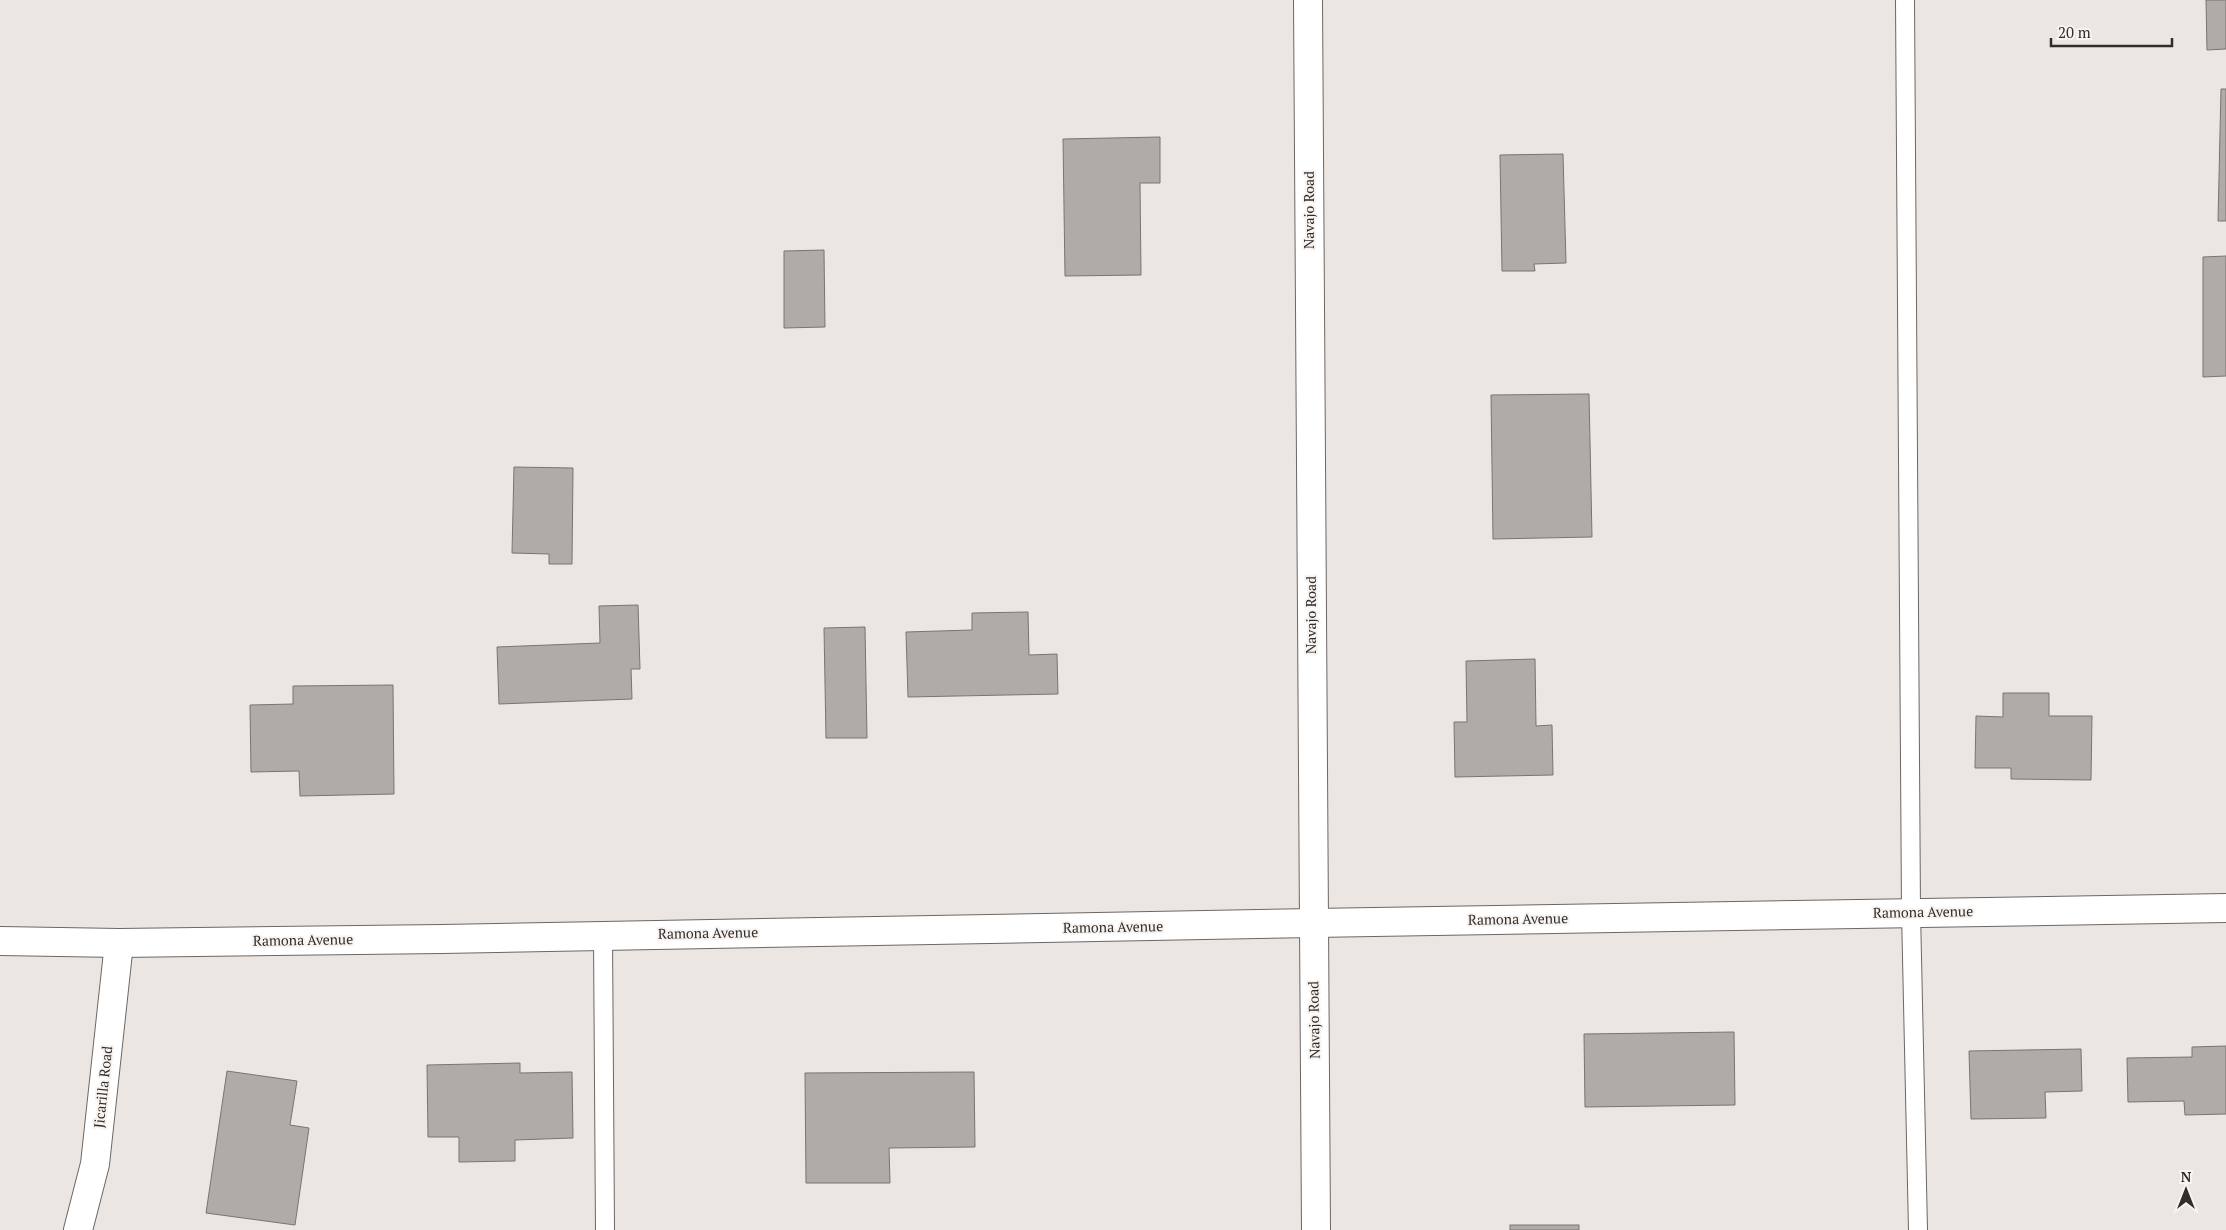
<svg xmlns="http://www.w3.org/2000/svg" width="2226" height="1230" viewBox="0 0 2226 1230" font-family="'PT Serif',serif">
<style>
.building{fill:#b1aba8;stroke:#7a7471}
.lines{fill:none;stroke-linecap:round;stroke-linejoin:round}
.lane-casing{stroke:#6d6764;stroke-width:20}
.street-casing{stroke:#6d6764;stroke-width:30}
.secondary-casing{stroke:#6d6764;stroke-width:30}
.lane{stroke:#fff;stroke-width:18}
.street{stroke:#fff;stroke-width:28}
.secondary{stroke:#fff;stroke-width:28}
.labels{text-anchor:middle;stroke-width:4;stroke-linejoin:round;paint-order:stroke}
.street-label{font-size:14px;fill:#2f2d2b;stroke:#f9f3ef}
</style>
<rect width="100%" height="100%" fill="#ece6e2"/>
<g class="building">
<path d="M2206,0H2226V49L2207,50Z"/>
<path d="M2221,89H2226V221H2218Z"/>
<path d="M1160,137V183H1140L1141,275L1065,276L1063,139Z"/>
<path d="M1563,154L1566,263L1534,264L1535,271H1502L1500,155Z"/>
<path d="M824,250L825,327L784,328V251Z"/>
<path d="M2226,256V376L2203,377V257Z"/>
<path d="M1589,394L1592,537L1493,539L1491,395Z"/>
<path d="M514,467L573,468L572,564H549V554L512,553Z"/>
<path d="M638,605L640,669H631L632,699L499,704L497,647L600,643L599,606Z"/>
<path d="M1028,612L1029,655L1057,654L1058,694L908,697L906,632L972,630V613Z"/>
<path d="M865,627L867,738H826L824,628Z"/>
<path d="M1535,659L1536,726L1552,725L1553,775L1455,777L1454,722H1467L1466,661Z"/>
<path d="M393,685L394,794L300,796L299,771L251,772L250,705L293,704V686Z"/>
<path d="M2003,693H2049V716H2092L2091,780L2011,779V768H1975L1976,716L2003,717Z"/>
<path d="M1734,1032L1735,1105L1585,1107L1584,1034Z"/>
<path d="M2226,1046V1114L2185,1115L2184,1101L2128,1102L2127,1058L2192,1057V1047Z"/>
<path d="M2081,1049L2082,1091L2045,1092L2046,1118L1971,1119L1969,1051Z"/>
<path d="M520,1063V1073L572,1072L573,1138L515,1140V1161L459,1162V1137H428L427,1065Z"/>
<path d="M227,1071L297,1081L290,1125L309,1128L295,1225L206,1213Z"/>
<path d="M974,1072L975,1147L889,1148L890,1183H806L805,1073Z"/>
<rect x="1510" y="1225" width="69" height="5"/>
</g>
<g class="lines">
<g class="lane-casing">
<g id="lane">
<path d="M1905,0L1911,912L1918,1230"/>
<path d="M603,935L605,1230"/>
</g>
</g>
<g class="street-casing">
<g id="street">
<path d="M0,941L119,943L442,939L1313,923"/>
<path d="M78,1230L95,1164L119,943"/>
</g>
</g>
<g class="secondary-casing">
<g id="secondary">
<path d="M1308,0L1316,1230"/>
<path d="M1313,923L2226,908"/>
</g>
</g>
<use href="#lane" class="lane"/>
<use href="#street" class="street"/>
<use href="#secondary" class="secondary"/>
</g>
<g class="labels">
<g class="street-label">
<text transform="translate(1309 210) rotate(-90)" y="5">Navajo Road</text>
<text transform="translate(1311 615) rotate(-90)" y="5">Navajo Road</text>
<text transform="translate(1923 912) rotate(-1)" y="5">Ramona Avenue</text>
<text transform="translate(1518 919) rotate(-1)" y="5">Ramona Avenue</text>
<text transform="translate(1113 927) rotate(-1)" y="5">Ramona Avenue</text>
<text transform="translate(708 933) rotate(-1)" y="5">Ramona Avenue</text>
<text transform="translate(303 940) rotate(-1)" y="5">Ramona Avenue</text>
<text transform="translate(1314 1020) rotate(-91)" y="5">Navajo Road</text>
<text transform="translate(103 1087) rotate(-84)" y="5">Jicarilla Road</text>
</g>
</g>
<g transform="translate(2186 1190)" stroke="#f9f3ef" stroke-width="4" paint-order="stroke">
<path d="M0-4L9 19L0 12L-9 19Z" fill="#2f2d2b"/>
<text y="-8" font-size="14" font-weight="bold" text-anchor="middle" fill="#2f2d2b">N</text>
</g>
<path d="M2051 38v8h121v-8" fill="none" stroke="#2f2d2b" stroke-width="2.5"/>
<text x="2058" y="38" font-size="15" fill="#2f2d2b" stroke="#f9f3ef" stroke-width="4" paint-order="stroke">20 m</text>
</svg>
